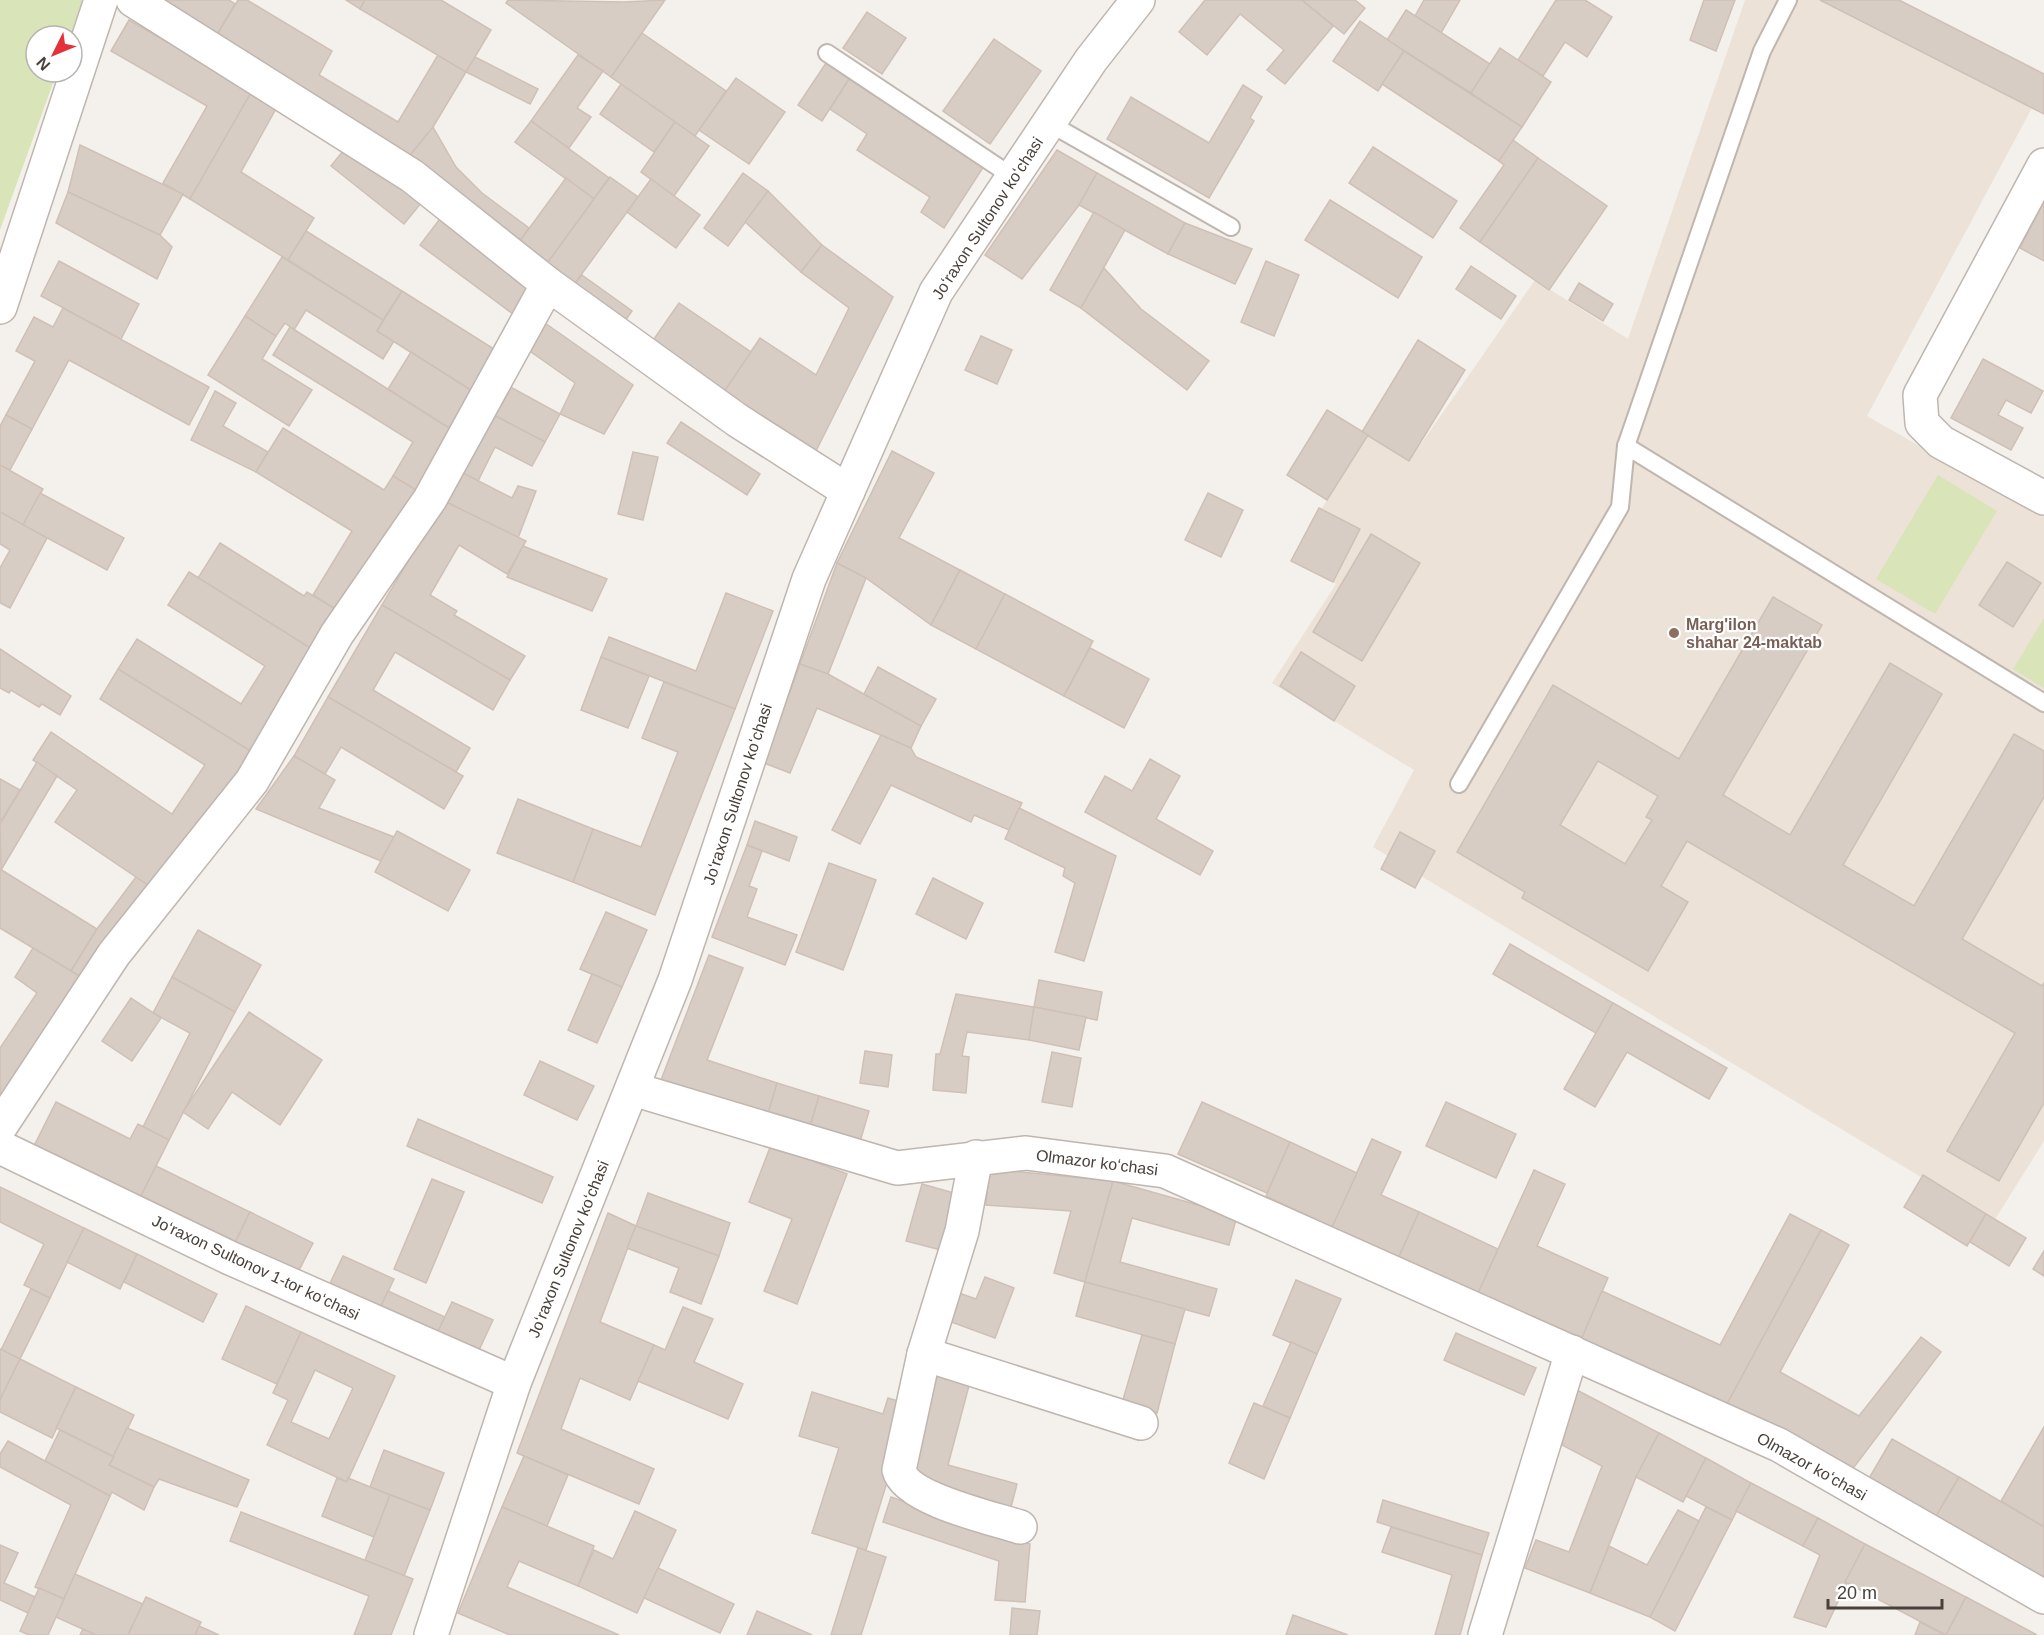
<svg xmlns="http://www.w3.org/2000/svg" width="2044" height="1635" viewBox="0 0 2044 1635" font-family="Helvetica,sans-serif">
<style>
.education{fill:#ece2d7}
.green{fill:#d9e4b9}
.building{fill:#d8cdc5;stroke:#cfc0b6;stroke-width:1.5;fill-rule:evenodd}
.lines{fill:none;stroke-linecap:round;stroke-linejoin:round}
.service-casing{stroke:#bfb6af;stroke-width:20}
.minor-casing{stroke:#bfb6af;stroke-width:36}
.tertiary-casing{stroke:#bfb6af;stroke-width:36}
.service{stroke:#fff;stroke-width:16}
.minor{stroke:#fff;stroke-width:33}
.tertiary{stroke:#fff;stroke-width:33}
.education-dot{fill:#8d6e63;stroke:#fff;stroke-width:2}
.labels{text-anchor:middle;stroke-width:4.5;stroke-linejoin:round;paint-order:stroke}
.street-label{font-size:16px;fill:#48403a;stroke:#fff}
.education-label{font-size:16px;font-weight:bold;fill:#785e54;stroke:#fff;text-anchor:start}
</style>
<rect width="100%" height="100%" fill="#f4f0ec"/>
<path class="education" d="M1745,0H1836L2034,104L1867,416L2044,517V1141L1994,1221L1373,847L1414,770L1272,683L1336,584L1293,555L1371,429L1412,457L1535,280L1628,339Z"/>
<g class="green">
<path d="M0,0H83L70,36H36V72H57L0,230Z"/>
<path d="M1938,475L1997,511L1935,614L1876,579Z"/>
<path d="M2044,618V688L2013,669Z"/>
</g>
<g class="building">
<path d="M143,0H229L235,4L213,41Z"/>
<path d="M238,0H247L332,51L319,75L398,122L438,55L466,72L433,127L407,159L212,43Z"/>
<path d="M346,0H365L360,9Z"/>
<path d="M365,0H441L491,30L466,72L360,9Z"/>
<path d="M508,0L624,2L665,0L611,77L506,3Z"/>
<path d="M1205,0H1302L1333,26L1285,84L1267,70L1284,50L1240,14L1207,55L1179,32Z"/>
<path d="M1302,0H1355L1365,8L1344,34Z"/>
<path d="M1424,0H1460L1441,33L1415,16Z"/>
<path d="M1556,0H1585L1612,17L1587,57L1565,42L1543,76L1518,60Z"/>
<path d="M1704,0H1735L1716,51L1690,40Z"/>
<path d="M1820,0H1899L2044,74V114Z"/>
<path d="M1406,10L1490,64L1471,93L1387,40Z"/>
<path d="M867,12L906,38L882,74L843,48Z"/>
<path d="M129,20L252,91L190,199L163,183L207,106L111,51Z"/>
<path d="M1360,21L1404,51L1378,91L1333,61Z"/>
<path d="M642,33L726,91L695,136L611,77Z"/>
<path d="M994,39L1041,71L990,144L943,111Z"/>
<path d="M1500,48L1551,82L1522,127L1471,93Z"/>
<path d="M1404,51L1522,127L1499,161L1382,84Z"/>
<path d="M578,55L603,71L577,108L591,117L569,148L531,121Z"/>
<path d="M475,57L538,89L530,104L466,72Z"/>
<path d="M826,63L849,79L822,121L798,105Z"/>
<path d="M736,78L785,112L749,164L699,130Z"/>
<path d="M849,79L984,166L944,228L921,212L930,197L857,150L867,134L830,109Z"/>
<path d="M621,84L675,122L654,152L600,114Z"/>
<path d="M1243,85L1262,97L1250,118L1254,121L1209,198L1107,139L1131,97L1209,143Z"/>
<path d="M252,91L278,105L241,172L314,218L288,260L190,199Z"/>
<path d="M531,121L609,178L594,199L515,142Z"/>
<path d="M675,122L709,146L674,196L641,172Z"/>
<path d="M433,127L456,167L482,193L529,228L514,249L407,159Z"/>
<path d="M1513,140L1538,158L1480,242L1460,228L1504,165L1499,161Z"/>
<path d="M80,145L183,194L160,235L68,192Z"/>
<path d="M348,145L421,203L404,224L331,166Z"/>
<path d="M1373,147L1457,201L1433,238L1349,183Z"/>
<path d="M1057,150L1097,173L1079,205L1022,279L985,255Z"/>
<path d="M1538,158L1607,206L1549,290L1480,242Z"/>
<path d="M743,173L768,191L728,246L704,228Z"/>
<path d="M1097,173L1185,223L1168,254L1079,205Z"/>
<path d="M610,177L638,197L570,290L542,270Z"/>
<path d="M566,178L594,199L542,270L514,249Z"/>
<path d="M651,179L700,215L676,248L627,212Z"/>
<path d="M768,191L822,245L801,272L745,222Z"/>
<path d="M68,192L160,235L172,247L157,279L56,223Z"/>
<path d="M1330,200L1422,257L1398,298L1305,240Z"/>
<path d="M2044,201V261L2020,248Z"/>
<path d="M1094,212L1125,230L1081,308L1050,290Z"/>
<path d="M442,216L538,288L517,317L420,245Z"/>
<path d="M1185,223L1252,249L1235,284L1168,254Z"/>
<path d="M306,231L402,291L383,320L288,260Z"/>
<path d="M822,245L893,297L810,463L719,399L760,338L816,375L849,308L801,272Z"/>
<path d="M282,257L383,320L377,331L394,341L383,359L306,310L294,330L285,323L276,336L245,316Z"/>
<path d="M59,261L139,304L121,339L41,296Z"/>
<path d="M1266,261L1299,275L1274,336L1241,322Z"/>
<path d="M1471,266L1516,296L1501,319L1456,289Z"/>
<path d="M1104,268L1141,309L1209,361L1187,390L1081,308Z"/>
<path d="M582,275L632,311L621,327L570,290Z"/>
<path d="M1579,283L1613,304L1603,321L1569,300Z"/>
<path d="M402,291L505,356L480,396L377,331Z"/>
<path d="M679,303L751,352L719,399L647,349Z"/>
<path d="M63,308L209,387L189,425L69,360L32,429L6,415L35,361L16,351L34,317L53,327Z"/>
<path d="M245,316L276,336L262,359L312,390L289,426L208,375Z"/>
<path d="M545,323L633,385L604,434L560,414L575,383L527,349Z"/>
<path d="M290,327L457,433L419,492L393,476L413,442L273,355Z"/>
<path d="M981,336L1012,350L997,384L965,370Z"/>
<path d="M1418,340L1465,370L1409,461L1362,432Z"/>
<path d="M411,352L480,396L457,433L388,389Z"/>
<path d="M1983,359L2043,391L2031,413L2006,400L1998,415L2023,428L2011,450L1951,418Z"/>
<path d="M505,384L560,414L545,442L490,413Z"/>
<path d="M215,391L236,403L223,426L268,452L256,472L191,440Z"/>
<path d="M1327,410L1368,435L1327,500L1287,475Z"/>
<path d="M490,413L545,442L532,466L495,447L478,481L459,471Z"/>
<path d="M6,415L32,429L10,470L0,465V426Z"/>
<path d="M681,422L760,474L747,495L667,443Z"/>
<path d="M283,428L384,490L393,476L419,492L340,612L313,595L352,531L256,472Z"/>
<path d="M892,451L934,473L899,538L960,570L931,625L866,578L837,563Z"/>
<path d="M633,452L658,457L643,520L618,514Z"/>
<path d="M0,465L43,489L23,525L0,512Z"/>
<path d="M459,471L512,498L518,486L536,491L518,538L444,501Z"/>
<path d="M40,493L124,538L107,570L23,525Z"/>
<path d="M1208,493L1243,510L1221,557L1185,540Z"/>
<path d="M444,501L526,541L507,574L459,545L430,595L457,611L454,615L525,656L510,680L382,605Z"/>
<path d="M1319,508L1360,529L1333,582L1291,561Z"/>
<path d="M0,512L47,538L10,608L0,603V568L10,550L0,544Z"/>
<path d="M1371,534L1420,563L1362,661L1313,632Z"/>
<path d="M220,543L304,596L307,592L340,612L315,651L198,578Z"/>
<path d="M523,546L607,579L592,611L507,577Z"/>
<path d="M2007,562L2041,583L2013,627L1979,605Z"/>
<path d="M837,563L866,578L828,674L800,664Z"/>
<path d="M960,570L1005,594L976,649L931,625Z"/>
<path d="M189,572L315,651L252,752L118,669L137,639L241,704L265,666L168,605Z"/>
<path d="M726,593L773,611L735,709L601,657L609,637L696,671Z"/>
<path d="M1005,594L1093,641L1064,696L976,649Z"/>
<path d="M1773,597L1822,625L1723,795L1790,835L1890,663L1942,694L1843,865L1914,906L2014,734L2044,751V797L1962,939L2042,986L2044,983V1103L1999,1181L1947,1151L2015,1033L1687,841L1661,886L1688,902L1648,971L1522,898L1525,892L1457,852L1553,685L1679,759ZM1598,761L1658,796L1646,817L1652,820L1625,864L1560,825Z"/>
<path d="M382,605L510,680L493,710L395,652L373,690L470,748L456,772L328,697Z"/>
<path d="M1090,648L1149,679L1124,728L1064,696Z"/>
<path d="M0,649L71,696L60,715L42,704L39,707L11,690L9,693L0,688Z"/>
<path d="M1301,652L1355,686L1334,721L1280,686Z"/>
<path d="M601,657L649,676L628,728L581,710Z"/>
<path d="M800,664L828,674L921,726L911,748L817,708L790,773L764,763Z"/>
<path d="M878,667L936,699L921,726L864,694Z"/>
<path d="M118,669L252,752L158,892L55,822L77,790L33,760L51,732L172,814L205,765L100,699Z"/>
<path d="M664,682L735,709L655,915L573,882L593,829L641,847L678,752L642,738Z"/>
<path d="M328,697L463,776L444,809L341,747L325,774L294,756Z"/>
<path d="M881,735L911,748L916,757L1022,803L1009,830L974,815L971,822L891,785L860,844L832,830Z"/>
<path d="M294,756L335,780L319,808L394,837L381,861L256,809Z"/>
<path d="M1150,759L1180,776L1156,819L1213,851L1200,875L1085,812L1105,776L1132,791Z"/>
<path d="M37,762L57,776L1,870L0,824Z"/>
<path d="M0,779L20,790L1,821L0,820Z"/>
<path d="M518,799L593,829L573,882L497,853Z"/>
<path d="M1019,808L1116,856L1084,961L1055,952L1075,883L1063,876L1065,868L1005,839Z"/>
<path d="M755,821L797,837L789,861L747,845Z"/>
<path d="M397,831L470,870L448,911L375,872Z"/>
<path d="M1400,832L1435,851L1415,888L1381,869Z"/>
<path d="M747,845L762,851L749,886L757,889L747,917L797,935L785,965L712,937Z"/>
<path d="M829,863L876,880L843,970L796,952Z"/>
<path d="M0,869L97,929L71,971L0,928Z"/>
<path d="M136,877L158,892L89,982L71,971L97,929Z"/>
<path d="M933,878L983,903L966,939L916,914Z"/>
<path d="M606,912L647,930L622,987L580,969Z"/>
<path d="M198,930L261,965L235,1012L172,977Z"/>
<path d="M1510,944L1613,1003L1596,1033L1493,974Z"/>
<path d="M33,948L89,982L0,1113V1048L37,993L15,977Z"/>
<path d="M709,955L743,968L707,1060L777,1083L767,1117L661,1080Z"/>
<path d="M592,974L622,987L597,1043L568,1030Z"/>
<path d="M172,977L235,1012L169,1140L143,1127L190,1033L153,1013Z"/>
<path d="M1039,980L1102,992L1097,1020L1034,1007Z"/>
<path d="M956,994L1034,1007L1029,1040L967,1032L962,1056L969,1057L966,1093L933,1090L936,1054H940Z"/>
<path d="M131,998L161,1018L132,1061L102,1041Z"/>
<path d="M1613,1003L1727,1068L1709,1099L1627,1052L1595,1107L1564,1089Z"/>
<path d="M1034,1007L1086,1017L1079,1050L1029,1040Z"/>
<path d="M249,1012L322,1060L280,1125L232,1092L208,1129L183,1112Z"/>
<path d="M865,1051L892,1055L888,1087L860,1083Z"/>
<path d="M1052,1052L1081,1058L1072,1107L1042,1102Z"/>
<path d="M540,1061L594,1086L577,1120L524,1095Z"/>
<path d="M777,1083L819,1096L809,1130L767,1117Z"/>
<path d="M819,1096L869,1111L859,1145L809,1130Z"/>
<path d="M56,1102L130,1139L138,1124L169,1140L138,1202L32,1150Z"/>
<path d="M1202,1102L1290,1142L1267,1193L1178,1154Z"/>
<path d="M1446,1102L1516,1134L1496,1178L1426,1146Z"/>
<path d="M418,1119L553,1177L542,1203L407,1146Z"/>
<path d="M1372,1139L1401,1152L1381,1195L1419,1212L1399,1257L1332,1227Z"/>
<path d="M1290,1142L1357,1173L1332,1227L1266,1196Z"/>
<path d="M771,1145L847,1174L797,1304L764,1291L792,1219L749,1202Z"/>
<path d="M156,1166L250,1212L232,1249L138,1202Z"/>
<path d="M989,1169L1113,1181L1085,1282L1054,1273L1071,1211L986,1205Z"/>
<path d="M1534,1170L1565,1184L1537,1246L1608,1278L1581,1340L1478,1293Z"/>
<path d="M1923,1175L1986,1214L1967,1246L1904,1207Z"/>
<path d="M432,1179L464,1192L426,1283L394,1269Z"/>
<path d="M1113,1181L1237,1216L1229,1245L1132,1218L1120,1262L1217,1289L1209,1316L1085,1282Z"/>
<path d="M922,1184L961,1195L945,1251L906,1241Z"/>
<path d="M0,1187L84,1228L50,1298L24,1285L44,1244L0,1222Z"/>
<path d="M648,1193L730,1223L719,1256L636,1226Z"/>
<path d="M250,1212L313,1243L294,1280L232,1249Z"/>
<path d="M1419,1212L1498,1249L1478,1293L1399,1257Z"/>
<path d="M608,1213L636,1226L600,1322L654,1345L630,1400L580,1378L561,1429L654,1469L639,1504L517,1453Z"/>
<path d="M1790,1214L1821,1230L1726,1406L1581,1340L1602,1291L1720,1345Z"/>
<path d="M1986,1214L2026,1238L2009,1266L1970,1242Z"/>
<path d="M636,1226L719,1256L701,1304L670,1292L679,1268L627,1248Z"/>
<path d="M84,1228L137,1254L120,1289L67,1262Z"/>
<path d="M1821,1230L1849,1245L1780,1372L1859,1416L1921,1337L1941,1352L1848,1475L1726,1406Z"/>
<path d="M2044,1251V1276L2033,1269Z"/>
<path d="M137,1254L217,1294L203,1322L124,1282Z"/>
<path d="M343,1256L394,1279L376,1317L325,1294Z"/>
<path d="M985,1277L1014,1288L995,1338L946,1320L956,1292L976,1299Z"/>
<path d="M1296,1280L1341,1299L1317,1354L1273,1335Z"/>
<path d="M1085,1282L1185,1309L1175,1344L1076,1316Z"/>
<path d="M31,1289L50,1298L20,1359L1,1350Z"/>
<path d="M388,1291L445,1317L432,1344L376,1317Z"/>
<path d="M452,1302L493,1320L473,1363L432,1344Z"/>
<path d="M246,1306L301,1332L277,1384L222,1359Z"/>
<path d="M683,1307L713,1319L694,1362L743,1384L728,1419L638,1381L654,1345L665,1350Z"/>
<path d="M301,1332L395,1376L347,1482L267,1445L288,1400L273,1393ZM315,1370L353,1388L329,1439L291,1422Z"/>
<path d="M1456,1333L1536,1368L1524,1395L1444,1360Z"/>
<path d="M1142,1335L1175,1344L1157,1413L1122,1403Z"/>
<path d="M1291,1342L1317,1354L1290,1418L1263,1406Z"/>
<path d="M0,1349L20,1359L0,1400Z"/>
<path d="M20,1359L76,1387L52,1438L0,1412V1400Z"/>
<path d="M939,1369L971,1378L948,1465L1017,1484L1010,1511L916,1481L912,1468Z"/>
<path d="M76,1387L134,1415L114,1457L56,1428Z"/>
<path d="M1573,1388L1659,1433L1636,1477L1590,1593L1525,1568L1536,1540L1569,1552L1602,1466L1547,1437Z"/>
<path d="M812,1392L883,1414L888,1398L911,1405L866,1550L812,1533L839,1448L799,1436Z"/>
<path d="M1254,1403L1290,1418L1264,1479L1229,1463Z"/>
<path d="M2044,1427V1527L2001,1501Z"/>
<path d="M127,1428L249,1480L237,1507L159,1479L154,1487L109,1465Z"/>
<path d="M60,1430L114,1457L109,1465L154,1487L144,1510L112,1492L110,1496L45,1461Z"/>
<path d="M1659,1433L1706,1458L1683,1502L1636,1477Z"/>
<path d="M1892,1439L1959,1477L1935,1518L1868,1480Z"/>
<path d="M8,1441L110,1496L64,1599L35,1587L71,1505L0,1467V1454Z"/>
<path d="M384,1450L444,1473L430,1510L370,1487Z"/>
<path d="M524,1456L568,1475L547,1526L502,1507Z"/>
<path d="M1706,1458L1751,1483L1732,1520L1686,1496Z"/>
<path d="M1959,1477L2044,1527V1581L1935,1518Z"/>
<path d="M337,1478L347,1482L348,1478L390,1495L374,1537L322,1516Z"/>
<path d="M1751,1483L1818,1518L1803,1546L1736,1511Z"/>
<path d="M390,1495L430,1510L404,1576L365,1560Z"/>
<path d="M891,1497L1030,1544L1025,1602L995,1600L999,1561L883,1522Z"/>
<path d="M1383,1500L1489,1533L1482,1555L1377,1522Z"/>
<path d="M502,1507L594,1546L578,1586L519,1561L507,1587L619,1635H510L458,1613Z"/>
<path d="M1706,1507L1732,1520L1675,1631L1650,1617Z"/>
<path d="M1678,1510L1699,1521L1650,1617L1590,1593L1609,1546L1647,1565Z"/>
<path d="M635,1511L676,1530L637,1613L578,1586L594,1550L613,1559Z"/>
<path d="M241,1512L413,1579L391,1635H354L369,1596L230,1541Z"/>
<path d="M1818,1518L1865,1544L1826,1627L1794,1617L1820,1555L1803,1546Z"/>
<path d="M1391,1527L1482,1555L1460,1635H1435L1452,1575L1382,1552Z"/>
<path d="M1865,1544L1966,1597L1946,1635L1845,1582Z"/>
<path d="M0,1545L18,1553L4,1583L35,1597L28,1613L0,1600Z"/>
<path d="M858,1548L886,1557L861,1635H831Z"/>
<path d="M658,1568L734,1604L720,1633L644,1598Z"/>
<path d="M75,1574L143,1604L128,1635H96L56,1617Z"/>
<path d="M39,1588L64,1599L48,1635H29L20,1631Z"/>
<path d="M146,1597L201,1622L195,1635H128Z"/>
<path d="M1966,1597L2037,1635H1946Z"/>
<path d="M1012,1608L1040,1611L1037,1635H1010Z"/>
<path d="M757,1611L812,1635H747Z"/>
<path d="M1293,1615L1348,1635H1286Z"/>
<path d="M1920,1622L1945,1635H1915Z"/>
<path d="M199,1626L219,1635H195Z"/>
<path d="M83,1629L96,1635H80Z"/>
</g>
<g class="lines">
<g class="service-casing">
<g id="service">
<path d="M827,53L1013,177"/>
<path d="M1049,123L1231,227"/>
<path d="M1626,446L2044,703"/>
<path d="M1459,784L1620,507L1626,446L1762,51L1788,0"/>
</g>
</g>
<g class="minor-casing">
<g id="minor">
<path d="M133,0L412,176L548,284L737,420L848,491"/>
<path d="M2044,165L1920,395L1922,423L1941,442L2044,498"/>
<path d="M0,307L101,0"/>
<path d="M633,1089L897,1168L1026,1153L1165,1171L1779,1445L2044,1597"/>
<path d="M0,1127L114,954L252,781L337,634L430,499L548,284"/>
<path d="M0,1147L230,1258L514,1383"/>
<path d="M976,1157L962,1231L924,1354L899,1470C906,1499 992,1518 1020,1527"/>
<path d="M924,1354L1141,1423"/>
<path d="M1485,1635L1572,1352"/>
</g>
</g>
<g class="tertiary-casing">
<path id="tertiary" d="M431,1635L514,1383L675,980L809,579L936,292L1091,60L1138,0"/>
</g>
<use href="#service" class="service"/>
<use href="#minor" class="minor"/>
<use href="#tertiary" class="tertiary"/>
</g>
<circle class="education-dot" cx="1674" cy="633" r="6"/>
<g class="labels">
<g class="street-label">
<text transform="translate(987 218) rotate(-57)" y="6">Joʻraxon Sultonov koʻchasi</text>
<text transform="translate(737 794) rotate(-72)" y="6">Joʻraxon Sultonov koʻchasi</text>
<text transform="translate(1097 1162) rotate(7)" y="6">Olmazor koʻchasi</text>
<text transform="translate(568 1249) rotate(-68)" y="6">Joʻraxon Sultonov koʻchasi</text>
<text transform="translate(256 1267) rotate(25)" y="6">Jo‘raxon Sultonov 1-tor ko‘chasi</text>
<text transform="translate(1812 1466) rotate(29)" y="6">Olmazor koʻchasi</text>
</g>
<g class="education-label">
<text x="1686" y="630">Marg'ilon<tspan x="1686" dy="18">shahar 24-maktab</tspan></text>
</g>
</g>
<g transform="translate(54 54) rotate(227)"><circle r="28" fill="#ffffff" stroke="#b6b3b0" stroke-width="1.5"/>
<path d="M0-4.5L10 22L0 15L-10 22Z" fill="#e4323c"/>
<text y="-9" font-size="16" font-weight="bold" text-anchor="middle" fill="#48403a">N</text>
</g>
<path d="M1828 1599v9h114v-9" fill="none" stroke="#48403a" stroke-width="3"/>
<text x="1837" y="1599" font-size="18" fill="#48403a" stroke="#ffffff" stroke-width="4.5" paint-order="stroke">20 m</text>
</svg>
